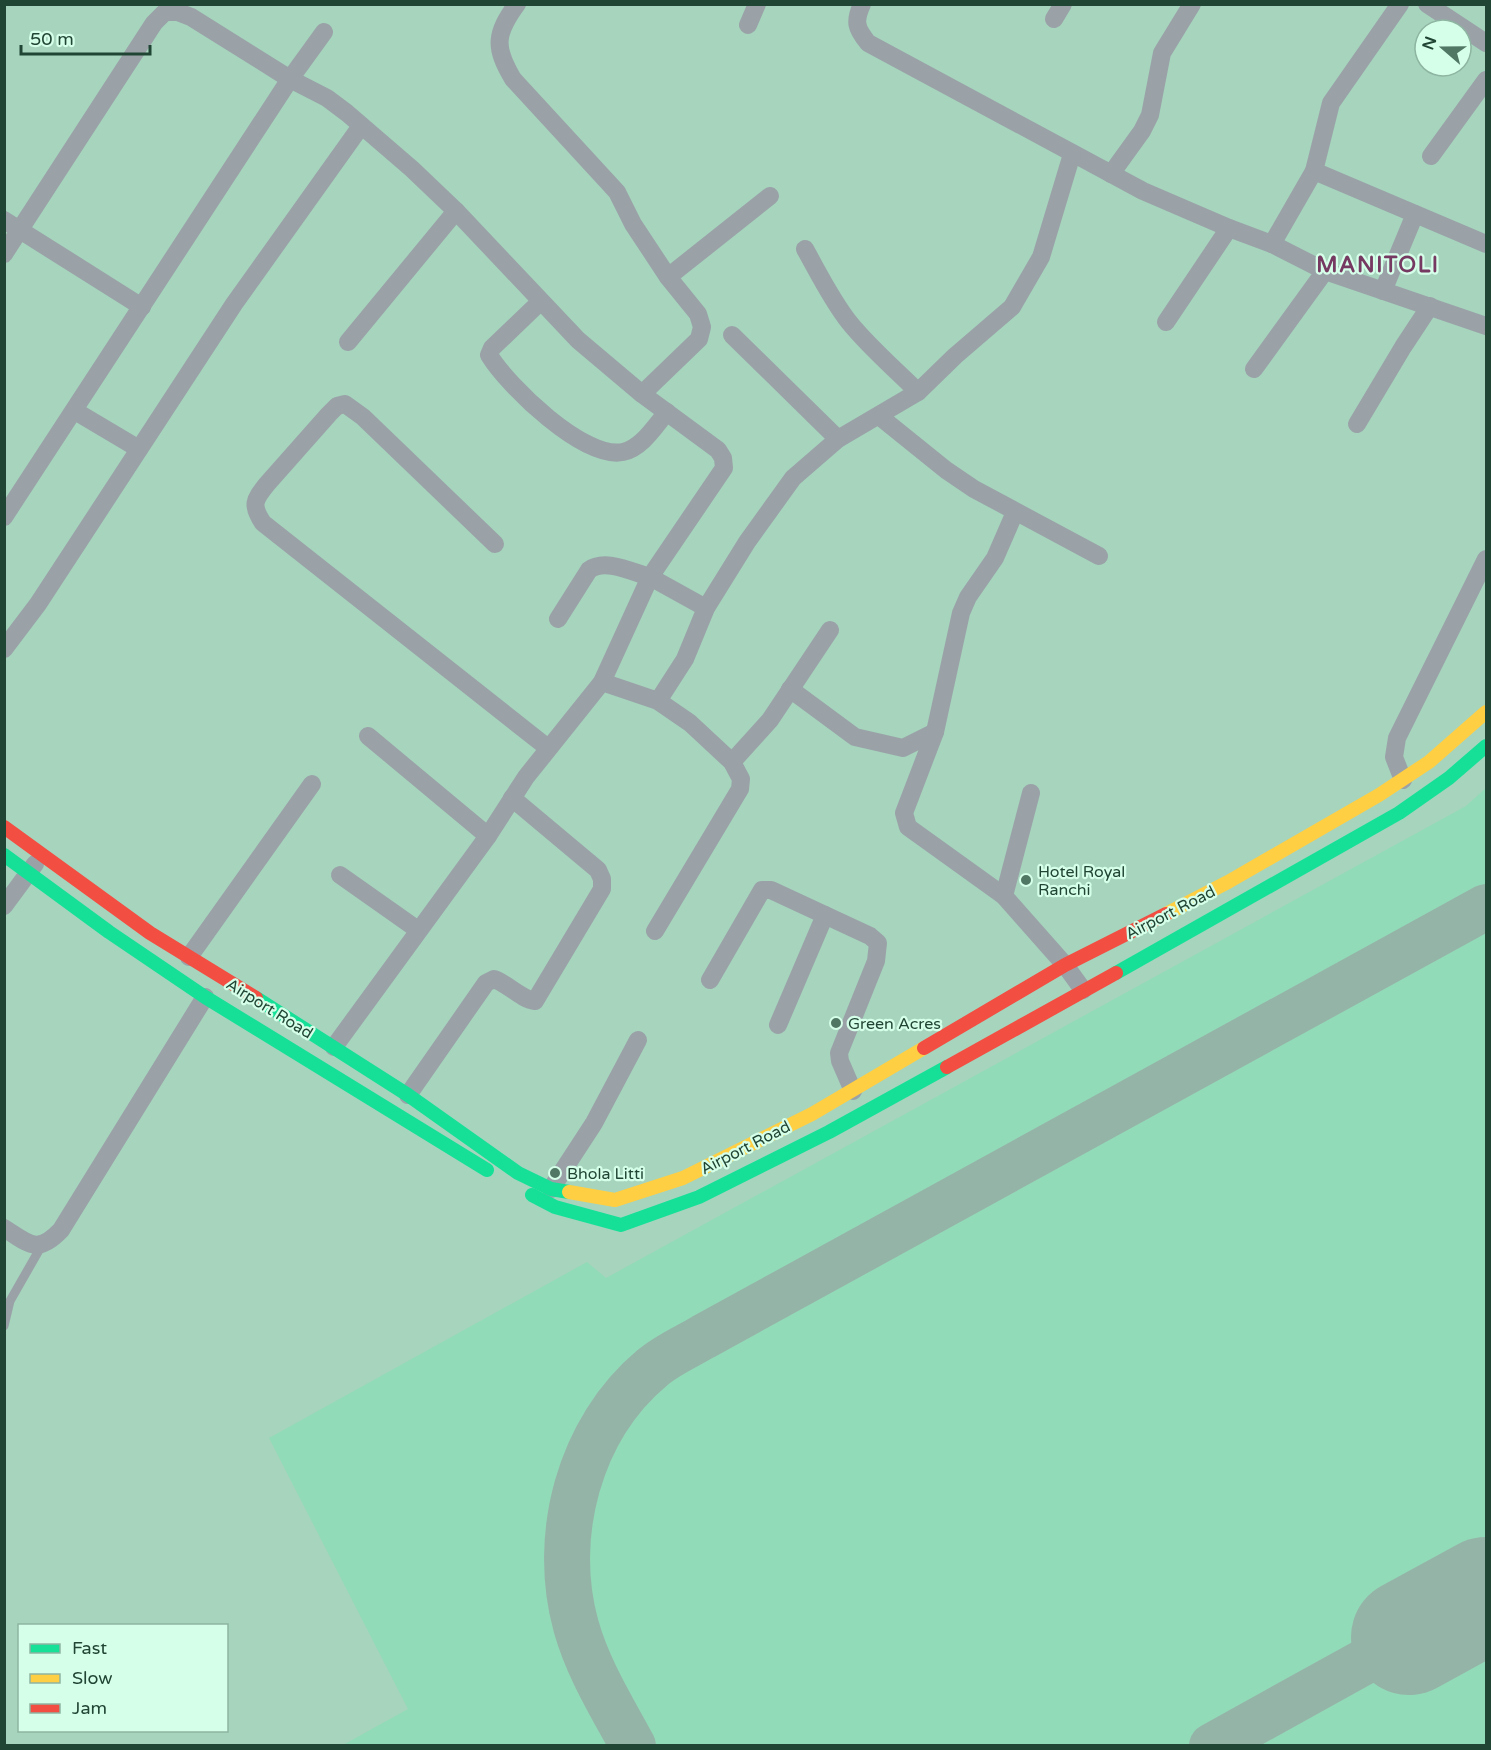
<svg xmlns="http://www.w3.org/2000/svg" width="1491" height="1750" viewBox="0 0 1491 1750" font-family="'Varela Round',sans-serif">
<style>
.built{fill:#92dbb8}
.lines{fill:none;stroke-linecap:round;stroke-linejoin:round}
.taxiway{stroke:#95b4a8;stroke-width:46}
.runway{stroke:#95b4a8;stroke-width:116}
.lane{stroke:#9aa2a8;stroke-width:9}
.street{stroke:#9aa2a8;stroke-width:18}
.fast{stroke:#16e098;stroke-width:14}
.slow{stroke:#ffcf43;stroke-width:14}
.jam{stroke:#f24e42;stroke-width:14}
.poi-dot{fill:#507764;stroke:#d6ffe9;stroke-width:2}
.labels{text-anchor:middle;stroke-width:4.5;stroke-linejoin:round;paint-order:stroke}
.poi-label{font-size:16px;fill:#214534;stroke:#d6ffe9;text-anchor:start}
.street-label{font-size:16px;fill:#214534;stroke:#d6ffe9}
.district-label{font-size:22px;font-weight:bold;letter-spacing:1.5px;fill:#763961;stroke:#d6ffe9}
</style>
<rect width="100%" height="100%" fill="#a6d4bd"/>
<path class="built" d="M1486,788V1745H343L408,1709L269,1438L587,1262L606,1278L1466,806Z"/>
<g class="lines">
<g class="taxiway">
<path d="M633,1746C612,1707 588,1669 576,1626C551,1536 579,1429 652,1368C667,1355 686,1347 703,1337L1486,907"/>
<path d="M1212,1746L1409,1637"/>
</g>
<path class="runway" d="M1409,1637L1486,1595"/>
<path class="lane" d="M4,1326L10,1301L42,1245"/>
<g class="street">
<path d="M517,4C495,34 494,47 513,79L617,192L633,224L668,277L698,314L702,327L699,339L642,394"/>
<path d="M862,4C854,22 856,28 868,43L1143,191L1229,228L1272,244L1325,271L1486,326"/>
<path d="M1427,4L1486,43"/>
<path d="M1054,19L1063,4"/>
<path d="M748,25L757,4"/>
<path d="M1431,156L1486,80"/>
<path d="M1314,171L1486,244"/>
<path d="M1111,174L1142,131L1150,115L1162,53L1192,4"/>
<path d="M4,220L142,307"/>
<path d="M1272,244L1314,171L1331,103L1400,4"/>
<path d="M805,249C819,274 831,299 849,322C869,347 895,369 918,392"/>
<path d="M4,254L154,23L165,12H178L191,17L290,79L327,98L347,113L412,169L456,211L578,340L642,394L718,450L723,458L724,468L650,577C632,572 605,558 589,570L558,619"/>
<path d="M668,277L770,196"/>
<path d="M1383,291L1415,214"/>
<path d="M540,302L492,348L489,355C508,386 584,460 623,452C642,448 655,426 667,412"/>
<path d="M1166,322L1229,228"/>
<path d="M732,335L838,439"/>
<path d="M348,342L456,211"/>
<path d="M1254,369L1325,271"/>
<path d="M75,411L139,449"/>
<path d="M879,416L946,470L974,489L1099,556"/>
<path d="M1357,424L1403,347L1430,306"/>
<path d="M4,517L290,79L324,32"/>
<path d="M495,544L363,417L345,404L337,406L329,414L267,484C254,500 251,505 263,523L548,748"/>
<path d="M4,649L38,604L234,304L361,126"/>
<path d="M602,682L658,701L690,723L732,762L741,779L740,789L655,931"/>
<path d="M790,689L855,737L903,748L935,732"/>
<path d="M658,701L685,659L706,608L747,542L793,478L838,439L918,392L955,356L1012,307L1041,257L1072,154"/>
<path d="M368,736L488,836"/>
<path d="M732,762L770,720L830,630"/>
<path d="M1403,780L1394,757L1397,738L1486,559"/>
<path d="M1031,793L1004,896L1065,965L1083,990"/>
<path d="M340,875L418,930"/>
<path d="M1004,896L908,827L904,813L935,732L961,613L968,597L995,558L1015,512"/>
<path d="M4,906L35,864"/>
<path d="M189,957L312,784"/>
<path d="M710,980L762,890H771L870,936L878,943L876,961L839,1053L840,1061L853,1091"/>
<path d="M778,1025L825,915"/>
<path d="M334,1047L488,836L526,777L602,682L650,577L706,608"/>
<path d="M408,1095L486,983L494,979C508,984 521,999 535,1001L602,889V879L598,870L512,798"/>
<path d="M551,1189L594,1123L638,1040"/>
<path d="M4,1228C29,1244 37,1255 61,1230L205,997"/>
</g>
<g class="fast">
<path d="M4,855L109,932L205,997L487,1170"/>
<path d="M1116,973L1399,813L1449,778L1486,746"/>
<path d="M256,998L408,1095L518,1173L551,1189L569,1192"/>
<path d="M532,1195L555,1207L621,1225L699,1197L829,1132L947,1067"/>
</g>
<g class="slow">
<path d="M1166,914L1228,882L1379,795L1429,762L1486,712"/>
<path d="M569,1192L615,1200L683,1178L812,1114L924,1048"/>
</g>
<g class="jam">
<path d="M4,827L150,933L256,998"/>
<path d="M924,1048L1065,965L1166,914"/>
<path d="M947,1067L1116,973"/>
</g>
</g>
<g class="poi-dot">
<circle cx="1026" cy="880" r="6"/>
<circle cx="836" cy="1023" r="6"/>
<circle cx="555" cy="1173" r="6"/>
</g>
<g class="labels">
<g class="poi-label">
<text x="1038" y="877">Hotel Royal<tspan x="1038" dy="18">Ranchi</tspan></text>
<text x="848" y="1029">Green Acres</text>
<text x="567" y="1179">Bhola Litti</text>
</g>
<g class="street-label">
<text transform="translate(1170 912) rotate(-27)" y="6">Airport Road</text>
<text transform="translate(270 1008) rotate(32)" y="6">Airport Road</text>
<text transform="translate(745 1147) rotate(-27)" y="6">Airport Road</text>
</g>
<g class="district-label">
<text x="1378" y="272">MANITOLI</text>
</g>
</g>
<rect width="1491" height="1750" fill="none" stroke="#214534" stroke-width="12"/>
<rect x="18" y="1624" width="210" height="108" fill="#d6ffe9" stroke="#8eb5a1" stroke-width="1.5"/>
<rect x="30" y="1644" width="30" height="9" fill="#16e098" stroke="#8eb5a1" stroke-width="1.5"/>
<text x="72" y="1654" font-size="18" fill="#214534">Fast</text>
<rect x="30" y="1674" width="30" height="9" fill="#ffcf43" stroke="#8eb5a1" stroke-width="1.5"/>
<text x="72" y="1684" font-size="18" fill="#214534">Slow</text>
<rect x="30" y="1704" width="30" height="9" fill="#f24e42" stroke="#8eb5a1" stroke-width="1.5"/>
<text x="72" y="1714" font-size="18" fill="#214534">Jam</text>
<g transform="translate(1443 48) rotate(290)"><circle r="28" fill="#d6ffe9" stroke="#8eb5a1" stroke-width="1.5"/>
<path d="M0-4.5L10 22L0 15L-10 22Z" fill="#507764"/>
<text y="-9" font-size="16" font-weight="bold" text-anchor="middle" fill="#214534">N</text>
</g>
<path d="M21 45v9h129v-9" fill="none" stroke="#214534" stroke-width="3"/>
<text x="30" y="45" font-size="18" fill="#214534" stroke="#d6ffe9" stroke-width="4.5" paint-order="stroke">50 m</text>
</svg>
